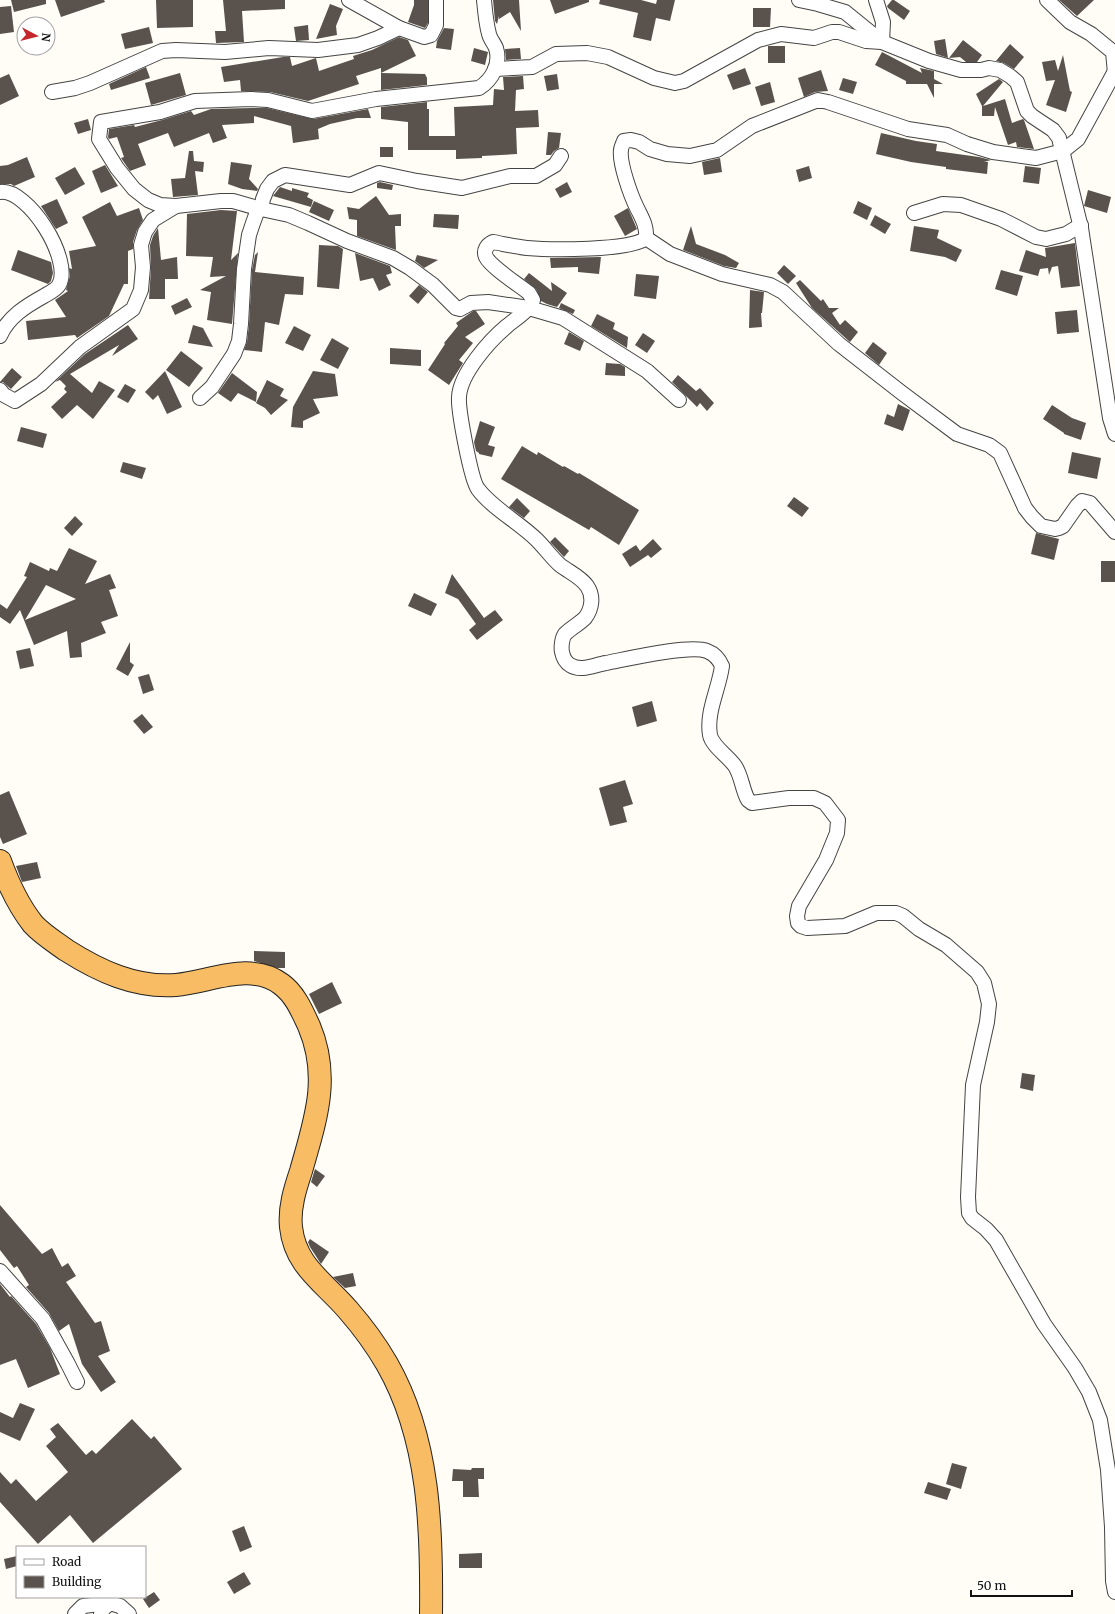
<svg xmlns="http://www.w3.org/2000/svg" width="1115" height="1614" viewBox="0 0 1115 1614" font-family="Merriweather,serif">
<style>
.building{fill:#5a524d;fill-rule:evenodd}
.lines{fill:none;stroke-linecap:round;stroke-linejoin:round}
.minor-casing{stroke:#444;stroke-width:16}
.trunk-casing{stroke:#222;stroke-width:24}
.minor{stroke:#fff;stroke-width:14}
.trunk{stroke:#f7bc64;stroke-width:22}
</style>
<rect width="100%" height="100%" fill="#fffdf5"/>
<g class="building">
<path d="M11,0H46V4L14,12Z"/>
<path d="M55,0H104L105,2L61,17Z"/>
<path d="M156,0H193V27L157,28Z"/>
<path d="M223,0H285V9L242,11L244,42L216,43L215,31H226Z"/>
<path d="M414,0H428V23L425,28L408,22L414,5Z"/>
<path d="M493,0H519L521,31L510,12L499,19V16L497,24L495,21Z"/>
<path d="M550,0H589V2L555,14Z"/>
<path d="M600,0H641L656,4L657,0H675L670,21L656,18L651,41L633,37L638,13L599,4Z"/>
<path d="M892,0H894L910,11L904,20L888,8L887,6Z"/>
<path d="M1059,0H1094L1077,16Z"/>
<path d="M330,4L343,9L336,26L337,35L316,39Z"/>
<path d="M11,6L14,32L0,34V7Z"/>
<path d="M753,8H771L770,27H753Z"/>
<path d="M308,25L309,40L296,41L294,27Z"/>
<path d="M149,27L153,43L125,49L121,34Z"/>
<path d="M444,28L454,29L451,50L436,48L437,41Z"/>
<path d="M399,37L408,40L416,56L381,73V68L356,76L359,84L308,101L270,92L241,91L240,80L224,82L221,67L283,57H290L292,66L316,58L319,71L354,59L353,56L372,50Z"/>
<path d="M945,39L948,58L936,54L934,41Z"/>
<path d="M963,40L982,55L977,62H966L960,57L949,58Z"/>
<path d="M1010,44L1024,57L1014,69L1004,63L996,61Z"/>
<rect x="768" y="46" width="17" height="17"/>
<path d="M474,48L488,52L485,65L471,61Z"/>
<path d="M520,48L521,59L506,60L505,49Z"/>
<path d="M882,52L922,73L920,68L934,71V79L943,84H934V98L927,84H906V81L875,65Z"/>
<path d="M1063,55L1070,91L1072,92L1066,112L1046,105L1055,80L1046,81L1042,62L1055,60L1058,71Z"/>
<path d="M146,67L150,78L111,90L109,84Z"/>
<path d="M745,68L751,84L733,90L727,75Z"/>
<path d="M821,70L828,91L815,92L804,97L798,78Z"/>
<path d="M180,73L186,95L151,105L145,83Z"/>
<path d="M381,73L425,74L427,78V85L381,90Z"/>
<path d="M9,74L19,96L0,105V78Z"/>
<path d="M557,74L559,89L547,91L544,76Z"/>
<path d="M523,76L524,89L516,90L515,111L538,110L539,127L516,128L517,154L482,156V158L456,159V150H408V122L381,119V107L427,102V109H429V136H455L454,107L493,105L494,89L504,90L503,77Z"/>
<path d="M843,78L857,82L853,94L839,90Z"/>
<path d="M999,79L1003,82L983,106L1005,99L1012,123L1023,119L1024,120L1034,149L1017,147L1016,142L1008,145L995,107L994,116H982V106L976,94Z"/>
<path d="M770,82L775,102L761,106L755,87Z"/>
<path d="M251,108H267L313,119L368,109L371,118H357L330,124L318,129L319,139L293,143L291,126L254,116V123L222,125L227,138L213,143L209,133L174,147L168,133L138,144L146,165L130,171L121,158L124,157L117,137L109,139L108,137L109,129L134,125L135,127L162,120L191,111L194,115L211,109Z"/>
<path d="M88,119L91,130L78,134L74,123Z"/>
<path d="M548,132L561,133L559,148L554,151L551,155H546Z"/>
<path d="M881,133L916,141L937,144L936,151L979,157L991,160L984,162H988L987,174L946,169V167L911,162L876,154Z"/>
<rect x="380" y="147" width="13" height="10"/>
<path d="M189,151H193L194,161L204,162L203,172L195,171L198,195L173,197L171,179L185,178Z"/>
<path d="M27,157L35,177L14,186L11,184H0V166L8,165Z"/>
<path d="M720,158L722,172L704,175L702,162Z"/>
<path d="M231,162L252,165L249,179L258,189L257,191L242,189L228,184Z"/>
<path d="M105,165L118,186L101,193L92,171Z"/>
<path d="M809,166L812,178L799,182L796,170Z"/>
<path d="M1025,166L1041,168L1039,184L1023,182Z"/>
<path d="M75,167L85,184L65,195L55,178Z"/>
<path d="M380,182L393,185L392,190L377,188V183Z"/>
<path d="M567,182L572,192L560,198L555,189Z"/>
<path d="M280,187L292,191V188L309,193L307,197L313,200L311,207L273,196Z"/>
<path d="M1088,190L1111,197L1107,213L1084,206Z"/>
<path d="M376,196L389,215L401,214V226H395L396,250L357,236V220L349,219L347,207L359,209Z"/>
<path d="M57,199L68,223L56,229L41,206Z"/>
<path d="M314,201L334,210L329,221L309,212Z"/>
<path d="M858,201L872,208L867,220L853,213Z"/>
<path d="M110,202L117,216L139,208L143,220L137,230L133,242V249L128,251V284H124L109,316L77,338L75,335L28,340L26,321L66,317L55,300L68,291L66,290L70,276L69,268L72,269L69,251L96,246L82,217Z"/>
<path d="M628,208L637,229L625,236L614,216Z"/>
<path d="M221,210L237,211L231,260L238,253L232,324L207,320L211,292L200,290L226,276L210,277L213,257L186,256L187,214Z"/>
<path d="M434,214L459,215L458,229L433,227Z"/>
<path d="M875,215L891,224L885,234L870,225Z"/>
<path d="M691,226L696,244L725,255L739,263L736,268L724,266L683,250Z"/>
<path d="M914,226L939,230L937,238L962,250L956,262L945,257L910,251Z"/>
<path d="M158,228L161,260L177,257L178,279H165V299H149L151,268L150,245L153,236Z"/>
<path d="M1075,243L1080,286L1061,288L1058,266L1052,267L1049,275L1048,268L1040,269L1038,276L1019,271L1026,250L1046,257L1045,248Z"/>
<path d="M319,245L338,246L343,249L339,289L317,287Z"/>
<path d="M18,250L51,262L53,273L51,281L48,284L11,270Z"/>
<path d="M258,252L255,272L304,277L303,295L285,294L279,325L265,322L262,352L244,350L247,342L249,325L252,270L255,255Z"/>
<path d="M355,253L390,266L392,273L386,275L391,285L379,291L373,278L360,281Z"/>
<path d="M417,255L438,260L424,268L415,261Z"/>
<path d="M601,257L599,274L578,272V267L551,268L550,258Z"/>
<path d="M784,265L796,276L788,284L777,273Z"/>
<path d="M1001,270L1023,276L1017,296L995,289Z"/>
<path d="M529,273L552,291L551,282L567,293L557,307L547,304L541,301L536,289L524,279Z"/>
<path d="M636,274L659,276L656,299L634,296Z"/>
<path d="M800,280L821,301L823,299L829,308H839L832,313L840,325L845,320L858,332L850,342L812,308L796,283Z"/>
<path d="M419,285L428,292L418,304L409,296Z"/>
<path d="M750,290L764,292L762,313H761L762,327L749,328Z"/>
<path d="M187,298L192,307L175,315L171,306Z"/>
<path d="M561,303L575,310L573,314L559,308Z"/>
<path d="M1077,310L1079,332L1057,334L1055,312Z"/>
<path d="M473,311H476L485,324L465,337L473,343L459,360L463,363L449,385L428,370L445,344L444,343L458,326L456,323Z"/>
<path d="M597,314L615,323L613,329L628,337L627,348L591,326Z"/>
<path d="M128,325L138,339L112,356L119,345L70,374L92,393L99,381L115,390L93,419L77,405L62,419L51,407L67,392L64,389L66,386L60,380L55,382L85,354Z"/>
<path d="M193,325L203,328L213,347L188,343Z"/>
<path d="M294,326L311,335L303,351L285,343Z"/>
<path d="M569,332L584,341L580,351L564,344Z"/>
<path d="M643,333L655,341L647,353L635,345Z"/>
<path d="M332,338L349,348L338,369L320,360Z"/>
<path d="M873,342L887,353L879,365L865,353Z"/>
<path d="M390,348L421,350V366L390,364Z"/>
<path d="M181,351L203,368L189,387L166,370Z"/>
<path d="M606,363L620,364L625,367V376L605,375Z"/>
<path d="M12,368L22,377L11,389L3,382H0Z"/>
<path d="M165,371L182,407L167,414L158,395L153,400L145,392Z"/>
<path d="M313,371L335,374L338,396L313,399L320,413L303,421V428L291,427L293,407Z"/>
<path d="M232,373L257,392L256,402L238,393L231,402L218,393Z"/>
<path d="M678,375L696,391L700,388L714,403L707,411L700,403L697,407L672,382Z"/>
<path d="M267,380L284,389L280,396L288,400L271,415L265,408L256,403Z"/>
<path d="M125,384L136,390L128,403L117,397Z"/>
<path d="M898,404L910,410L903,431L884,424L887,414L894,417Z"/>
<path d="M1052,405L1072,418L1086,423L1081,440L1064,434V433L1043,419Z"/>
<path d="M480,421L495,427L488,445L495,447L492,457L479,454V453L476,451L474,442Z"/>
<path d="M21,427L47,434L43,448L17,441Z"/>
<path d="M522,446L537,455L538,452L563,467L564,466L578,474L579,473L589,479L639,510L619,545L591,527L589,530L501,479Z"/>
<path d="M1072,452L1101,458L1097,479L1068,473Z"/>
<path d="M123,462L146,468L142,479L120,472Z"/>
<path d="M794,497L809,508L802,517L787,506Z"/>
<path d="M517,498L530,511L524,518L509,507Z"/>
<path d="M75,516L83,524L72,536L64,528Z"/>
<path d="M1036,533L1059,539L1054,560L1031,554Z"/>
<path d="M555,537L569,551L564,557L550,542Z"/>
<path d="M653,539L662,549L651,558L648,555L630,567L622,554L636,545L640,551Z"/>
<path d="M69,548L97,561L85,584L110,574L116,588L109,590L118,616L101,622L106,633L81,643L82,657L70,658L67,631L34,645L20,610L10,624L0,617V604L7,609L27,577L24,576L30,562L49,571L50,568L57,571ZM46,585L76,599L25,620Z"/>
<rect x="1101" y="561" width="14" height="21"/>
<path d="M452,574L484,618L495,610L503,620L477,640L469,630L476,624L458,599L445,593Z"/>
<path d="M414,593L437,604L431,616L408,606Z"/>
<path d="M130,642V662L134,665L128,676L116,669Z"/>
<path d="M30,648L34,666L20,669L16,651Z"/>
<path d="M149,674L154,690L143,694L138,677Z"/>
<path d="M652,701L657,721L637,727L632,707Z"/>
<path d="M142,714L153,727L144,734L133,721Z"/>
<path d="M625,780L633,804L623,807L627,822L610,826L599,788Z"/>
<path d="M9,791L27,834L3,844L0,837V795Z"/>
<path d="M37,862L41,878L22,882L16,866Z"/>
<path d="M254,951L285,952V968H277L254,961Z"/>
<path d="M332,982L342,1003L319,1014L309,994Z"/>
<path d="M1022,1073L1035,1075L1033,1091L1020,1088Z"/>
<path d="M315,1169L325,1176L317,1187L311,1182Z"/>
<path d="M0,1205L42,1254L52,1248L62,1267L68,1263L76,1276L66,1282L95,1323L101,1321L110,1351L98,1356L116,1382L101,1392L82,1364L69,1324L59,1331L49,1313L26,1287L29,1285L17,1266L14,1268L0,1250Z"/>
<path d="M310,1239L329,1252L321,1264L310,1247L308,1242Z"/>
<path d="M353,1273L356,1286L345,1288L333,1277Z"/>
<path d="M0,1284L10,1297L11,1296L36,1324L50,1348L60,1374L28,1388L16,1359L0,1365Z"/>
<path d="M20,1403L35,1409L20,1441L0,1432V1412L13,1418Z"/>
<path d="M132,1419L151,1439L154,1436L182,1469L93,1543L70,1515L38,1544L0,1502V1472L11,1484L16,1479L36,1501L68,1472L46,1446L56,1437L50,1429L58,1423L86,1455L92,1450L96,1454Z"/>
<path d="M952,1463L967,1467L961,1489L946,1484Z"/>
<path d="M472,1468H484V1479H478L479,1497H463V1481H452L453,1469L471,1470Z"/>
<path d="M928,1482L951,1489L947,1500L924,1493Z"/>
<path d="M244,1526L252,1547L240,1552L232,1531Z"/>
<path d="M482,1553V1568H459V1554Z"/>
<path d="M17,1556V1566L6,1569L4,1559Z"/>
<path d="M244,1572L251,1584L234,1594L227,1582Z"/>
<path d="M154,1592L160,1600L149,1608L143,1599Z"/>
</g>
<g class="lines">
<g class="minor-casing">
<g id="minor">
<path d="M349,0L399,28L424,37L431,35L436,25V0"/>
<path d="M484,0C485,11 486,23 489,34C490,39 494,43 496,48C501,64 492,80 479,88L376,99L312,111L268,100L251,99L195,101L160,112L101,122L99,139L117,168L134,189L148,200L160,205L176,206L221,201H233L261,209L289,215L308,223L347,241L393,258L410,268L433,285L456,308L460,309L471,303L488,302L529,308L563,318L647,371L679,400"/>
<path d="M799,0L818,4L845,12L882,42L929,61L961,70H981L989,68L1000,70L1010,76L1017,82L1027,111L1032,116L1053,130L1059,138L1081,228L1110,418L1115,434"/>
<path d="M1047,0L1070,22L1091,34L1113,52L1115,73"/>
<path d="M495,69L532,67L556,54L587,53L608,57L654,78L675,83L684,81L758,40L781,34L814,38L832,32H839L866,41L882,42L883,22L876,0"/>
<path d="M1115,71L1078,139L1063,151L1036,158L993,152L967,144L947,135L908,129L828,102L818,100L752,126L717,150L690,156L667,154L650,149L639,142L631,140L624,141C623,144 621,147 621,150C619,163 631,196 637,208C642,218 647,226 646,238C631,251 549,250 527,248C516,247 504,244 493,242C487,245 483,250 486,257C491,267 519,285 529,293L533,300C529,311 515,319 507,326C489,341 460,374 459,397C458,410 471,480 478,489C492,508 520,523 537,540C545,548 552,558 560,565C569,572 581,577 587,586C594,596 592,609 585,618C579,624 571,628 565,634C562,638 561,647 562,652C563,657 565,662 570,665C581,672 594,665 606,663C627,659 690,644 707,651C715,654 719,659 722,666C719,689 706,712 710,735C712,746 728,756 735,766C742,777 742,789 748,800L752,803L789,798H814L825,803L838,820L837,833L826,860L799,906L797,916L798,923L801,926L807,928L845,926L876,913H896L903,916L919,929L946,945L977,972L984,983L989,1004L987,1022L973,1085L968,1197L969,1213L972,1218L986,1229L996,1240L1044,1324L1075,1368L1089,1392L1100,1420L1108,1470L1112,1527L1113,1581L1115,1592"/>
<path d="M52,92L75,88L90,83L162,51L176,50L225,52L269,48L318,50L358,45L378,38L399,28"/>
<path d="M0,192C28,188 73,260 59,285C56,290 49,293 44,296C26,306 8,317 0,336"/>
<path d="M914,213L943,204L961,205L1001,219L1036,237L1046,239L1066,234L1081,225"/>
<path d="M646,238L670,254L722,274L770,285L783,292L839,344L902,393L957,434L989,445L1000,453L1025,508L1032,517L1041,526L1055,529L1059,528L1063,526L1077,506L1082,501L1090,503L1115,532"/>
<path d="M0,390L4,395L15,401L41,384L80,347L133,309L141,290L143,267L141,245L145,232L153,220L176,206"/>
<path d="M200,398L212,387L234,354L239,341L241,324L244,269L249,235L253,223L257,212L261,209L263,199L267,189L273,181L285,175L350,185L379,173L417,181L462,188L510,176H536L555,165L561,156"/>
<path d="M0,1271L43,1319L68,1364L77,1382"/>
<path d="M75,1614L83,1606L110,1603"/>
<path d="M101,1614L103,1609L110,1603L120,1606L129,1614"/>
</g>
</g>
<g class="trunk-casing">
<path id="trunk" d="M0,861C8,883 18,905 33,924C42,934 55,942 66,950C99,971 135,988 176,985C210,982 250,961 281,984C295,994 302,1011 309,1026C331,1078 315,1121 301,1171C295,1189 289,1208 291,1227C295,1266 324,1282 348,1310C362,1326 376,1345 387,1364C430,1439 432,1530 431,1614"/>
</g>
<use href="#minor" class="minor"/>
<use href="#trunk" class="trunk"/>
</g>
<rect x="16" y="1546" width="130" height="52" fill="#ffffff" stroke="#a0a0a0"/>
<rect x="24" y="1559" width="20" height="6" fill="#ffffff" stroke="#a0a0a0"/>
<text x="52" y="1566" font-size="12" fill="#111111">Road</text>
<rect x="24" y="1576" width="20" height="12" fill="#5a524d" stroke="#a0a0a0"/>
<text x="52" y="1586" font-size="12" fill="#111111">Building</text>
<g transform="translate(36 36) rotate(97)"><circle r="19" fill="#ffffff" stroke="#a0a0a0"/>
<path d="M0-3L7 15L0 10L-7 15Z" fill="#c4262e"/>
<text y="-6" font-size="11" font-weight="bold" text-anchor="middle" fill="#111111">N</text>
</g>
<path d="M971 1590v6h101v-6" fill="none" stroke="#111111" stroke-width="2"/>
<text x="977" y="1590" font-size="12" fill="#111111" stroke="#ffffff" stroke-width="3" paint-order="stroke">50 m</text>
</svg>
